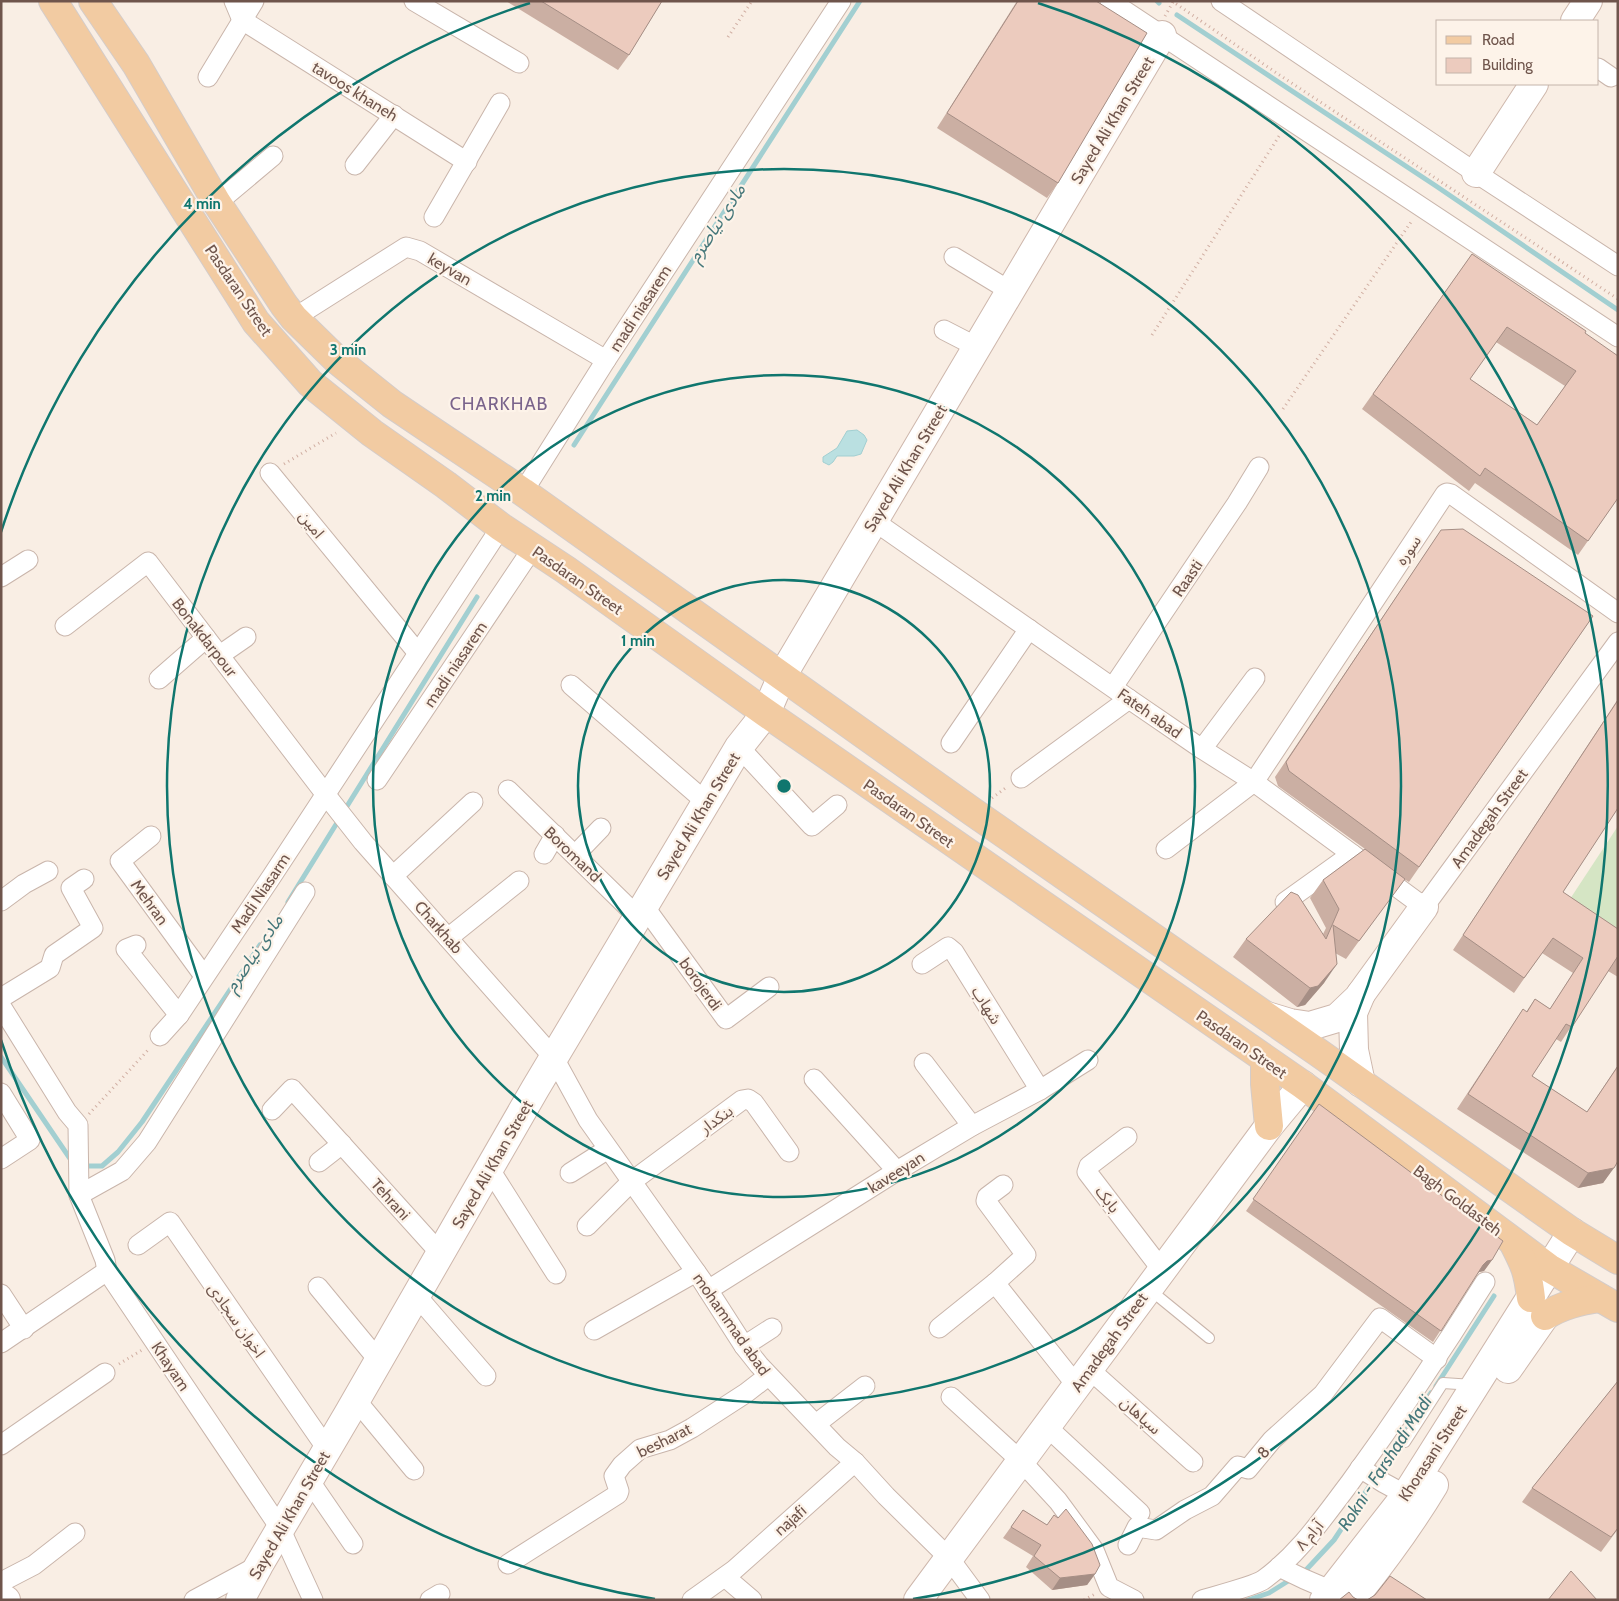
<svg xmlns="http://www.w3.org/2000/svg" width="1619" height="1601" viewBox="0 0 1619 1601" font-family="Cabin,'Noto Sans Arabic',sans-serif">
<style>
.green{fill:#d5e5c4}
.water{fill:#bae0e1;stroke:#a2cfd1}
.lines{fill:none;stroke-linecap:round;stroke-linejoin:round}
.stream{stroke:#a2cfd1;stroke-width:5}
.lane-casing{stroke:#c9b5ab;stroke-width:12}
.street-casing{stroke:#c9b5ab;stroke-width:21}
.secondary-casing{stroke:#ceb7ac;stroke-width:30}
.primary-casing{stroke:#d4ccc9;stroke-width:30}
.path{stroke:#d0aea2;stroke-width:3;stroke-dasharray:1 4;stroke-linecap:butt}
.lane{stroke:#fff;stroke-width:10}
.street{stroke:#fff;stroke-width:19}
.secondary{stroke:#fff;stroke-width:28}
.primary{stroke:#f2cba2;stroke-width:28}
.wall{fill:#cbafa3;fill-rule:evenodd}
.shaded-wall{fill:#a58e85}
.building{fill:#eccbbe;stroke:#a58e85;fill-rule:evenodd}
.ring{fill:none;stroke:#0f766e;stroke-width:2.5}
.labels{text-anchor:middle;stroke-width:4.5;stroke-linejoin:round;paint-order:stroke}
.street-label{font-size:16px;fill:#6f554c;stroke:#fdf3e9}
.water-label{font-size:18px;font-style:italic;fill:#45777a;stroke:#fdf3e9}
.neighbourhood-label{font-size:18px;letter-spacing:1px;fill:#7a648c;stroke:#fdf3e9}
.centre{fill:#0f766e;stroke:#fdf3e9;stroke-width:2.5}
.ring-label{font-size:15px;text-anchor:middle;font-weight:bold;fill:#0f766e;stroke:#fdf3e9;stroke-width:4.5;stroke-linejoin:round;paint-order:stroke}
</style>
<rect width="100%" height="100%" fill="#f9eee4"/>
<path class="green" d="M1618,826V932L1570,899Z"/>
<path class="water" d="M857,430L864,435L867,440L861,454L854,456H837L833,462L829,465L823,462V457L837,448L847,431Z"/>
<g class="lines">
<g class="stream">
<path d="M1157,1L1159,3"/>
<path d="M1177,15L1436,186L1618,310"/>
<path d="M574,445L860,1"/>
<path d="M344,811L477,597"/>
<path d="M288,902L340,818"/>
<path d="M1,1057L73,1163"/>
<path d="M83,1166H102L118,1152L142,1122L260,945"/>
<path d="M1436,1386L1494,1296"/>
<path d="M1300,1573L1306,1570L1334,1540L1431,1393"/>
<path d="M1248,1600L1269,1593L1293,1578"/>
</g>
<g class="lane-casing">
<g id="lane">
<path d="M1149,1289L1209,1338"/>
<path d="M1405,1442L1443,1383L1473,1385"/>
</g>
</g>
<g class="street-casing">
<g id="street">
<path d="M234,1L242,20L467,162"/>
<path d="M414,1L519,63"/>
<path d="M1110,1L1618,337"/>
<path d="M1221,1L1476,173L1618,266"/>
<path d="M1598,68L1611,77"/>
<path d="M208,77L254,1"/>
<path d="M355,165L394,115"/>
<path d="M217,203L273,156"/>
<path d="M434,217L500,103"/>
<path d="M954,257L1010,291"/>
<path d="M294,318L406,247L420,251L606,360"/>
<path d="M944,330L977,347"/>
<path d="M270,473L417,652"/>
<path d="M523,492L606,360L841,1"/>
<path d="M874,521L1129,699L1202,749L1254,782L1424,907L1618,642"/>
<path d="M1,577L28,560"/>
<path d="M65,626L148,562L326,795L363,842L554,1058L588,1120L701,1279L744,1346L759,1365L837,1447L855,1462L886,1496L949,1558L980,1600"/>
<path d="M220,655L246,637"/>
<path d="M159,679L206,638"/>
<path d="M571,685L706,802"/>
<path d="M1113,687L1237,503L1259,467"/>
<path d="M951,743L1029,629"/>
<path d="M739,747L812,826L837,805"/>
<path d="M1202,749L1255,678"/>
<path d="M1021,778L1129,699"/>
<path d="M377,780L532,549"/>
<path d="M508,790L638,917"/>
<path d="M151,836L120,861L204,976"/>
<path d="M1166,849L1254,782L1445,494L1447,493L1451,494L1618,613"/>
<path d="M544,854L555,835"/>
<path d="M575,855L601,828"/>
<path d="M393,876L473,802"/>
<path d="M1,901L24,884L48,871"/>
<path d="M1285,902L1352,854"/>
<path d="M644,906L726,1019L769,987"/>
<path d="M448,938L519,881"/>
<path d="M136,945L126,949L179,1015"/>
<path d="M922,964L948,947L954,952L1040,1090"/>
<path d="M1,998L50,968L54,955L93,928L71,888L84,879"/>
<path d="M1,1006L67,1112L78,1125L79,1195L105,1260L107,1271L280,1528L313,1600"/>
<path d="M160,1036L179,1015L272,876L501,527"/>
<path d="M924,1063L972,1126"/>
<path d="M814,1079L897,1171"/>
<path d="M1,1093L30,1140L1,1159"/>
<path d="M272,1110L292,1089L440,1253"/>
<path d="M1127,1137L1089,1166L1087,1172L1162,1270"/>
<path d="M319,1162L342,1144"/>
<path d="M489,1168L556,1274"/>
<path d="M570,1173L608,1149"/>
<path d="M79,1195L122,1171L147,1142L305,892"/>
<path d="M587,1226L631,1182L742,1100L748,1099L754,1103L789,1152"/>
<path d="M138,1245L170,1222L327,1449"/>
<path d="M995,1283L1077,1386"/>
<path d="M318,1287L379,1361"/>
<path d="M708,1290L897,1171L972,1126L1040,1090L1088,1060"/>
<path d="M1,1294L24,1329"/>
<path d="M416,1295L486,1376"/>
<path d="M939,1328L995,1283L1026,1255L986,1201L987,1197L1003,1185"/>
<path d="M594,1330L696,1272"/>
<path d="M1,1343L107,1271"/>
<path d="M744,1346L772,1328"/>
<path d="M1089,1369L1193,1462"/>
<path d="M951,1397L1021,1461L1058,1501L1094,1550L1109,1587L1134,1600"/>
<path d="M356,1400L414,1470"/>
<path d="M816,1424L865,1386"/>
<path d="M1046,1426L1140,1513"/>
<path d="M1,1445L105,1373"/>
<path d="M1360,1468L1384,1483L1406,1495"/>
<path d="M309,1480L353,1544"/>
<path d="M1128,1545L1137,1527L1156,1530L1185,1510L1212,1496L1238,1466L1248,1469L1272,1440L1323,1394L1380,1318L1437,1359"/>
<path d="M508,1564L618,1494L619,1491L614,1476L622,1465L640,1449L670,1440L692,1428L746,1393L768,1376"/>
<path d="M1279,1567L1304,1579L1332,1591"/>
<path d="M725,1577L752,1600"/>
<path d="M1,1584L7,1579L34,1565L75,1533"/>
<path d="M194,1600L259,1565"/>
<path d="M430,1600L440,1594"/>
<path d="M692,1600L734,1570L855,1462"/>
<path d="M1202,1600C1215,1596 1254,1586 1263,1580C1299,1554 1323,1518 1349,1484C1397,1418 1442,1351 1485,1282"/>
</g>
</g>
<g class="secondary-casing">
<g id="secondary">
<path d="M1575,21L1588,1"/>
<path d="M1476,173L1534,84"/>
<path d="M1361,994L1353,1013L1354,1050L1361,1083"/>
<path d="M1267,1016L1290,1023L1310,1026L1337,1018L1358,998L1424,907"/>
<path d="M1508,1369L1545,1316"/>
<path d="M1,1597L6,1600"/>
<path d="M240,1600L259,1565L348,1414L535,1089L739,747L766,713L782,676L1162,35"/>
<path d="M918,1600L1269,1126L1303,1085"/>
<path d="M1324,1600L1406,1495L1572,1232"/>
<path d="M1352,1600C1382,1563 1410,1525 1434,1485"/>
</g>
</g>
<g class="primary-casing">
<g id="primary">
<path d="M53,1L256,322L310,383L372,433L446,485L501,527L566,570L766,713L1303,1085L1549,1268L1618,1308"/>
<path d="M93,1L136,64L217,203L284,305L294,318L337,360L392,404L523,492L973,812L1319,1053L1572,1232L1618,1260"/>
<path d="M1265,1060V1084L1269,1126"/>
<path d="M1513,1242C1525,1265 1528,1272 1531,1298"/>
<path d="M1545,1316C1562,1305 1580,1301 1600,1298"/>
</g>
</g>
<g class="path">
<path d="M1172,1L1278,74L1618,299"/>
<path d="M1165,16L1173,2"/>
<path d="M728,37L752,1"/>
<path d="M1152,335L1281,133"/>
<path d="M1283,409L1411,222"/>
<path d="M284,464L336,433"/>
<path d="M992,798L1007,787"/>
<path d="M89,1114L149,1049"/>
<path d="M119,1364L142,1350"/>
<path d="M1084,1600L1095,1594"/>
</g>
<use href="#lane" class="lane"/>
<use href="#street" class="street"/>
<use href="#secondary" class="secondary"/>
<use href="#primary" class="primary"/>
</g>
<g class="wall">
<path d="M506,1H662L629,55L618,70Z"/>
<path d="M1017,1H1096L1058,183L1047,198L937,128Z"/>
<path d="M1472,254L1585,333L1618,498L1578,555L1475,483L1469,491L1362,409ZM1496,342L1565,386L1537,425L1470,379Z"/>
<path d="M1431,545L1593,616L1409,882L1404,879L1346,959L1335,953L1324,983L1305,1005L1297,1007L1233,957L1246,939L1323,934L1326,928L1310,898L1323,880L1365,849L1278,786L1275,777Z"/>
<path d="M1618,699V808L1563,892L1618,929V977L1608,971L1561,1042L1556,1039L1532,1076L1587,1112L1618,1065V1161L1603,1183L1578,1188L1457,1109L1523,1009L1526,1012L1535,999L1550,1009L1573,973L1542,953L1514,993L1453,950Z"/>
<path d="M1319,1104L1492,1260L1484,1271L1479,1272L1477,1274L1433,1342L1246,1211Z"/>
<path d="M1618,1381V1529L1601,1552L1522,1502L1532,1488Z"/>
<path d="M1023,1510L1047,1525L1095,1574L1087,1585L1052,1590L1026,1567L1033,1556L1003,1538Z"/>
</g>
<g class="shaded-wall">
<path d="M1337,964L1324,983L1305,1005L1297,1007L1310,988Z"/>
<path d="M1614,1168L1603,1183L1578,1188L1588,1173Z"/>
<path d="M1492,1260L1484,1271L1479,1272L1475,1276L1483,1265L1487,1261Z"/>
<path d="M1095,1574L1087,1585L1052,1590L1060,1578Z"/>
</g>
<g class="building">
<path d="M541,1H662L629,55Z"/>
<path d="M1018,1H1096L1147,33L1058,183L947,113Z"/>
<path d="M1472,254L1586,331L1585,333L1618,356V498L1588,541L1485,468L1480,476L1373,394ZM1507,327L1576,371L1537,425L1470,379Z"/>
<path d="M1463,529L1593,616L1419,867L1289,771L1286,762L1441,530Z"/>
<path d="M1618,700V808L1563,892L1618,929V956L1572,1027L1566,1024L1532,1076L1587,1112L1618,1066V1161L1614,1168L1588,1173L1468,1094L1523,1009L1527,1012L1535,999L1550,1009L1583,958L1553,938L1524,978L1463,935Z"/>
<path d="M1365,849L1405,879L1359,941L1333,925L1337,964L1318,986L1310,988L1246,939L1291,892L1298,895L1326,939L1339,909L1323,880Z"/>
<path d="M1319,1104L1503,1241L1492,1260L1487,1261L1483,1265L1441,1331L1253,1199Z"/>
<path d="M1618,1381V1528L1611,1537L1532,1488Z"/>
<path d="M1066,1509L1092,1544L1100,1565L1095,1574L1060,1578L1034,1556L1041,1545L1011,1527L1023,1510L1047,1525L1054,1515L1058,1518Z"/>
<path d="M1571,1571L1597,1600H1548Z"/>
<path d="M1390,1576L1427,1600H1367L1375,1595Z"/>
<path d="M1349,1592L1353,1597L1358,1600H1339Z"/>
</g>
<g class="ring">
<circle cx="784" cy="786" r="206"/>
<circle cx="784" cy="786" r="411"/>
<circle cx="784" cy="786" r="617"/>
<path d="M655 1599A823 823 0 0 1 1 1040M1 532A823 823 0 0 1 530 3M1038 3A823 823 0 0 1 913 1599"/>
</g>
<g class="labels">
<g class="street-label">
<text transform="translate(355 91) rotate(32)" y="6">tavoos khaneh</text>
<text transform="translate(1112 120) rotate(-59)" y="6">Sayed Ali Khan Street</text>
<text transform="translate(450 269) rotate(30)" y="6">keyvan</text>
<text transform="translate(239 290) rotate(56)" y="6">Pasdaran Street</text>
<text transform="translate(640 308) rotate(-57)" y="6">madi niasarem</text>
<text transform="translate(905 468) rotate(-59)" y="6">Sayed Ali Khan Street</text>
<text transform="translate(312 524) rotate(51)" y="6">امین</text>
<text transform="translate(1408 550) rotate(-56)" y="6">سوره</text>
<text transform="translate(1187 578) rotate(-56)" y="6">Raasti</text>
<text transform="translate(578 580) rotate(35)" y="6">Pasdaran Street</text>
<text transform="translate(205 637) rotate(52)" y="6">Bonakdarpour</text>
<text transform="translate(455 664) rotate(-56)" y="6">madi niasarem</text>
<text transform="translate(1150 713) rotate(35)" y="6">Fateh abad</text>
<text transform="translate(909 813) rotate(35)" y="6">Pasdaran Street</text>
<text transform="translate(698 816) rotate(-59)" y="6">Sayed Ali Khan Street</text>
<text transform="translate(1489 818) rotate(-54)" y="6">Amadegah Street</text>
<text transform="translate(573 854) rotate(44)" y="6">Boromand</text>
<text transform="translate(260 893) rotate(-56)" y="6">Madi Niasarm</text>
<text transform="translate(150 902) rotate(54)" y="6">Mehran</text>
<text transform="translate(439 927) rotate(49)" y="6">Charkhab</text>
<text transform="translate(701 984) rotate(54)" y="6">borojerdi</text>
<text transform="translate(987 1005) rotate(58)" y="6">شهاب</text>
<text transform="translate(1242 1044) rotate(35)" y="6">Pasdaran Street</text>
<text transform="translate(716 1119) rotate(-36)" y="6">بنکدار</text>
<text transform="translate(492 1164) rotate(-60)" y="6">Sayed Ali Khan Street</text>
<text transform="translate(896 1172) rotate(-32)" y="6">kaveeyan</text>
<text transform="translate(391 1199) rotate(48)" y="6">Tehrani</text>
<text transform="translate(1108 1199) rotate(52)" y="6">بابک</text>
<text transform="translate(1458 1200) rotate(37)" y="6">Bagh Goldasteh</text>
<text transform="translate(237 1320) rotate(55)" y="6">اخوان سجادی</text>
<text transform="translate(732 1324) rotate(55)" y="6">mohammad abad</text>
<text transform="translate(1109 1342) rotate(-54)" y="6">Amadegah Street</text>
<text transform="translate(171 1366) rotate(56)" y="6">Khayam</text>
<text transform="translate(1141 1415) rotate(42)" y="6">سپاهان</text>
<text transform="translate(664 1440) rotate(-26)" y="6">besharat</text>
<text transform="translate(1263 1452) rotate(-50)" y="6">8</text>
<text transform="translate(1432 1453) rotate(-57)" y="6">Khorasani Street</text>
<text transform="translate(289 1515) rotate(-60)" y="6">Sayed Ali Khan Street</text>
<text transform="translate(790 1520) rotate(-42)" y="6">najafi</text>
<text transform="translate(1309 1535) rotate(-50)" y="6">۸ آرام</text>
</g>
<g class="water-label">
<text transform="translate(717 223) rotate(-57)" y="6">مادی نیاصرم</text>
<text transform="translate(254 953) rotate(-56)" y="6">مادی نیاصرم</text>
<text transform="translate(1385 1463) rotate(-57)" y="6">Rokni - Farshadi Madi</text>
</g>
<g class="neighbourhood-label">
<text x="499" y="410">CHARKHAB</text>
</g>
</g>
<circle cx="784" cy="786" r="8" class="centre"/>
<g class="ring-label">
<text x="202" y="209">4 min</text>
<text x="348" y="355">3 min</text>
<text x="493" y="501">2 min</text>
<text x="638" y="646">1 min</text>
</g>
<rect width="1619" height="1601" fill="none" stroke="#6f554c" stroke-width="5"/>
<rect x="1436" y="20" width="162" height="65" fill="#fdf3e9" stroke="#c4b4aa"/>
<rect x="1446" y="36" width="25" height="8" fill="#f2cba2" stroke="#c4b4aa"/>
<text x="1482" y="45" font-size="15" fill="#6f554c">Road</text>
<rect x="1446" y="58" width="25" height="15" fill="#eccbbe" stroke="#c4b4aa"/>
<text x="1482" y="70" font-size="15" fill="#6f554c">Building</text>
</svg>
